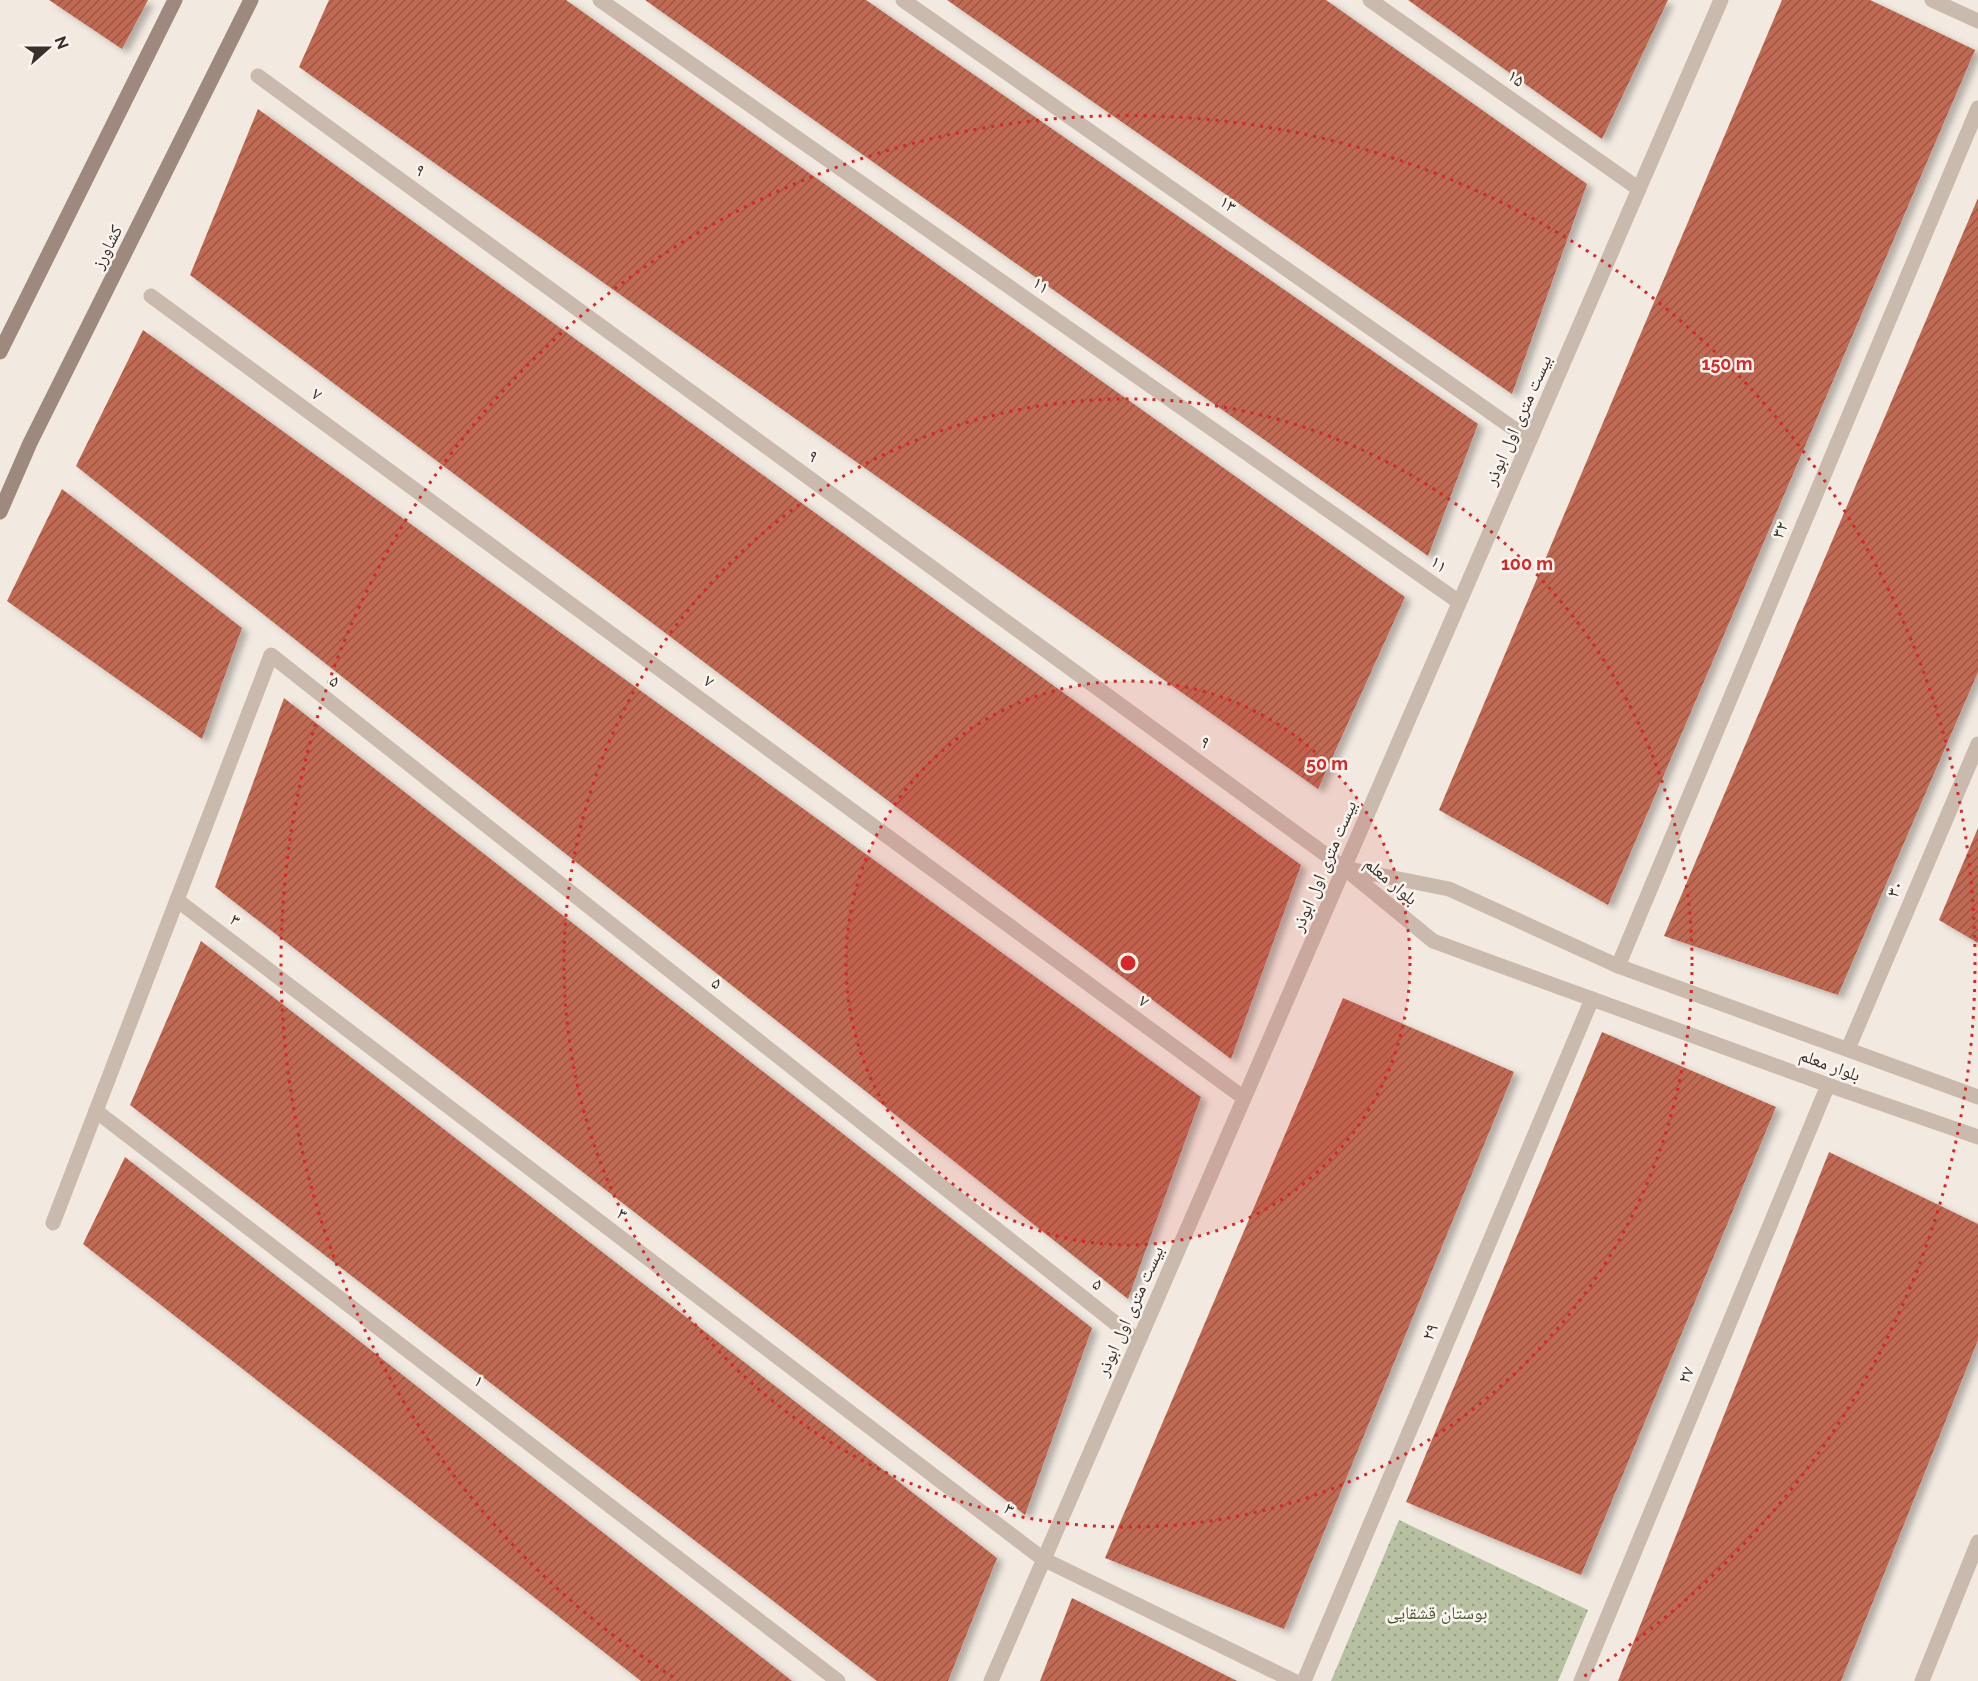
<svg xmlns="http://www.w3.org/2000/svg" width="1978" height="1681" viewBox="0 0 1978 1681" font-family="Raleway,'Noto Naskh Arabic',sans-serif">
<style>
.park{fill:url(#park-dots)}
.building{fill:url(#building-hatch);filter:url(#shadow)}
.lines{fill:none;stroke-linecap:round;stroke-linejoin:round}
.minor{stroke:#cabaad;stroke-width:15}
.tertiary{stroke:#cabaad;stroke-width:15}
.secondary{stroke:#9e897e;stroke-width:15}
.ring{fill:none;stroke:#d62828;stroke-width:3;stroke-dasharray:3 6}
.labels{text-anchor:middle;stroke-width:5;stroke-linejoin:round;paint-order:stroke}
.street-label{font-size:18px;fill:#392f2b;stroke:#faf4ee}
.park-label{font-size:18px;fill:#4a5630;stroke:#faf4ee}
.centre{fill:#d62828;stroke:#faf4ee;stroke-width:3}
.ring-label{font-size:18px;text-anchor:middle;font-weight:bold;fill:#d62828;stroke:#faf4ee;stroke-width:5;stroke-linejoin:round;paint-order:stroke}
</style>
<defs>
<pattern id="park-dots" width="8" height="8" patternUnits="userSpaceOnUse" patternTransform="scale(1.5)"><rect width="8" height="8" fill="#b7c1a1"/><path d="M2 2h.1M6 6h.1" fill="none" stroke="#969d83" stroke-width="1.8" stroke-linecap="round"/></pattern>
<pattern id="building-hatch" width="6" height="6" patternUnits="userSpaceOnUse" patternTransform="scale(1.5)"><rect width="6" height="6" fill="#c06952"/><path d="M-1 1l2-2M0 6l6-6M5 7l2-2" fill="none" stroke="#9d5744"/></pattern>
<filter id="shadow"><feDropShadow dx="6" dy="4" stdDeviation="3" flood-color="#0004"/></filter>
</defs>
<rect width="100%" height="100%" fill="#f2eae1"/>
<path class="park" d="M1399,1520L1588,1610L1558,1681H1331Z"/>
<g class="building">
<path d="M49,0H148L122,49Z"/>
<path d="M329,0H566L1405,597L1318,789L299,67Z"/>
<path d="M645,0H866L1478,424L1428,556Z"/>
<path d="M947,0H1326L1587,184L1512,394Z"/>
<path d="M1408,0H1668L1602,139Z"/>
<path d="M1782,0H1870L1975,50L1608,905L1439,810Z"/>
<path d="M258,109L1301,865L1231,1059L190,275Z"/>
<path d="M1978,198V672L1838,995L1664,936Z"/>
<path d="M143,330L1201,1097L1128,1299L76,466Z"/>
<path d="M62,489L242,628L202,739L7,601Z"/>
<path d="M284,698L1092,1328L1025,1515L215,887Z"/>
<path d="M1978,828V943L1939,920Z"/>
<path d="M201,941L997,1558L948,1681H877L130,1105Z"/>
<path d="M1343,998L1514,1072L1284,1629L1105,1558Z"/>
<path d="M1602,1032L1776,1107L1581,1575L1406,1502Z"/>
<path d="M1829,1152L1978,1224V1340L1841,1681H1618Z"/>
<path d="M125,1157L792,1681H641L83,1244Z"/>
<path d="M1072,1598L1237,1681H1040Z"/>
</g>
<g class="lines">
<g class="minor">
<path d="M600,0L1459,602"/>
<path d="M903,0L1530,440"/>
<path d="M1370,0L1639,189"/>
<path d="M1932,0L1978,21"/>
<path d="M258,76L1344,868"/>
<path d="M151,296L1244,1098"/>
<path d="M177,900L1043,1559L1294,1681"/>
<path d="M1618,966L1978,108"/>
<path d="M1848,1049L1978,744"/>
<path d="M96,1111L838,1681"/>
<path d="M53,1223L271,655L1138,1341"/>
<path d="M991,1681L1721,0"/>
<path d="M1304,1681L1592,999"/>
<path d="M1581,1681L1828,1085"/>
</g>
<g class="tertiary">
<path d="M1978,1097L1618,966L1449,889L1344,868L1433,941L1828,1085L1978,1137"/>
<path d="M1922,1681L1978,1542"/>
</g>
<g class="secondary">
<path d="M0,352L175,0"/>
<path d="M0,512L30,443L251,0"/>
</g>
</g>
<circle cx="1128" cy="963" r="282" fill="#d62828" fill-opacity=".12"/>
<g class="ring">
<circle cx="1128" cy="963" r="282"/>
<circle cx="1128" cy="963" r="564"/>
<path d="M673 1677A847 847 0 1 1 1583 1677"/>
</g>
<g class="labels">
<g class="street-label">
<text transform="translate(1516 78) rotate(35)" y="6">۱۵</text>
<text transform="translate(420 170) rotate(36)" y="6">۹</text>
<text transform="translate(1228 204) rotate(35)" y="6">۱۳</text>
<text transform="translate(107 247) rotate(-63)" y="6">کشاورز</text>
<text transform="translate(1041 285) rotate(35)" y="6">۱۱</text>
<text transform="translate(317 394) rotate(36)" y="6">۷</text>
<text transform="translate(1518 420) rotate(-66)" y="6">بیست متری اول ابوذر</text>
<text transform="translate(813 456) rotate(36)" y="6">۹</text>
<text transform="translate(1780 530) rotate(-67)" y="6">۳۲</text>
<text transform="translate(1439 564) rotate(35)" y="6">۱۱</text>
<text transform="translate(335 681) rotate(38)" y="6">۵</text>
<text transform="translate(709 681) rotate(36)" y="6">۷</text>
<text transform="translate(1205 742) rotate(36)" y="6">۹</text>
<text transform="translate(1324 866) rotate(-67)" y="6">بیست متری اول ابوذر</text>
<text transform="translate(1391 881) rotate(40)" y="6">بلوار معلم</text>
<text transform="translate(1895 889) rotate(-67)" y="6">۳۰</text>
<text transform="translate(235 920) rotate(37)" y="6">۳</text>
<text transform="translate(717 983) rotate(38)" y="6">۵</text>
<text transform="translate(1144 1001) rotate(36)" y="6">۷</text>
<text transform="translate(1830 1065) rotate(20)" y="6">بلوار معلم</text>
<text transform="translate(622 1214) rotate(37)" y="6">۳</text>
<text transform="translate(1098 1284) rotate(38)" y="6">۵</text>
<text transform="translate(1130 1311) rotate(-66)" y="6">بیست متری اول ابوذر</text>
<text transform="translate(1430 1332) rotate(-67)" y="6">۲۹</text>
<text transform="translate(1686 1375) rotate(-68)" y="6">۲۷</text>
<text transform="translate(479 1381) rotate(38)" y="6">۱</text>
<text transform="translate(1009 1509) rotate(37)" y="6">۳</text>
</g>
<g class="park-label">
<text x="1437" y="1619">بوستان قشقایی</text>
</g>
</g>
<circle cx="1128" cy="963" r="9" class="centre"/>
<g class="ring-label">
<text x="1727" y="370">150 m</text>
<text x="1527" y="570">100 m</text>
<text x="1327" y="770">50 m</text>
</g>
<g transform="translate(48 48) rotate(69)" stroke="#faf4ee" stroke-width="4.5" paint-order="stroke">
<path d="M0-4.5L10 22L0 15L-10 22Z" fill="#392f2b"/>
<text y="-9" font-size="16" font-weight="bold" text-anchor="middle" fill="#392f2b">N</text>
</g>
</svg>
